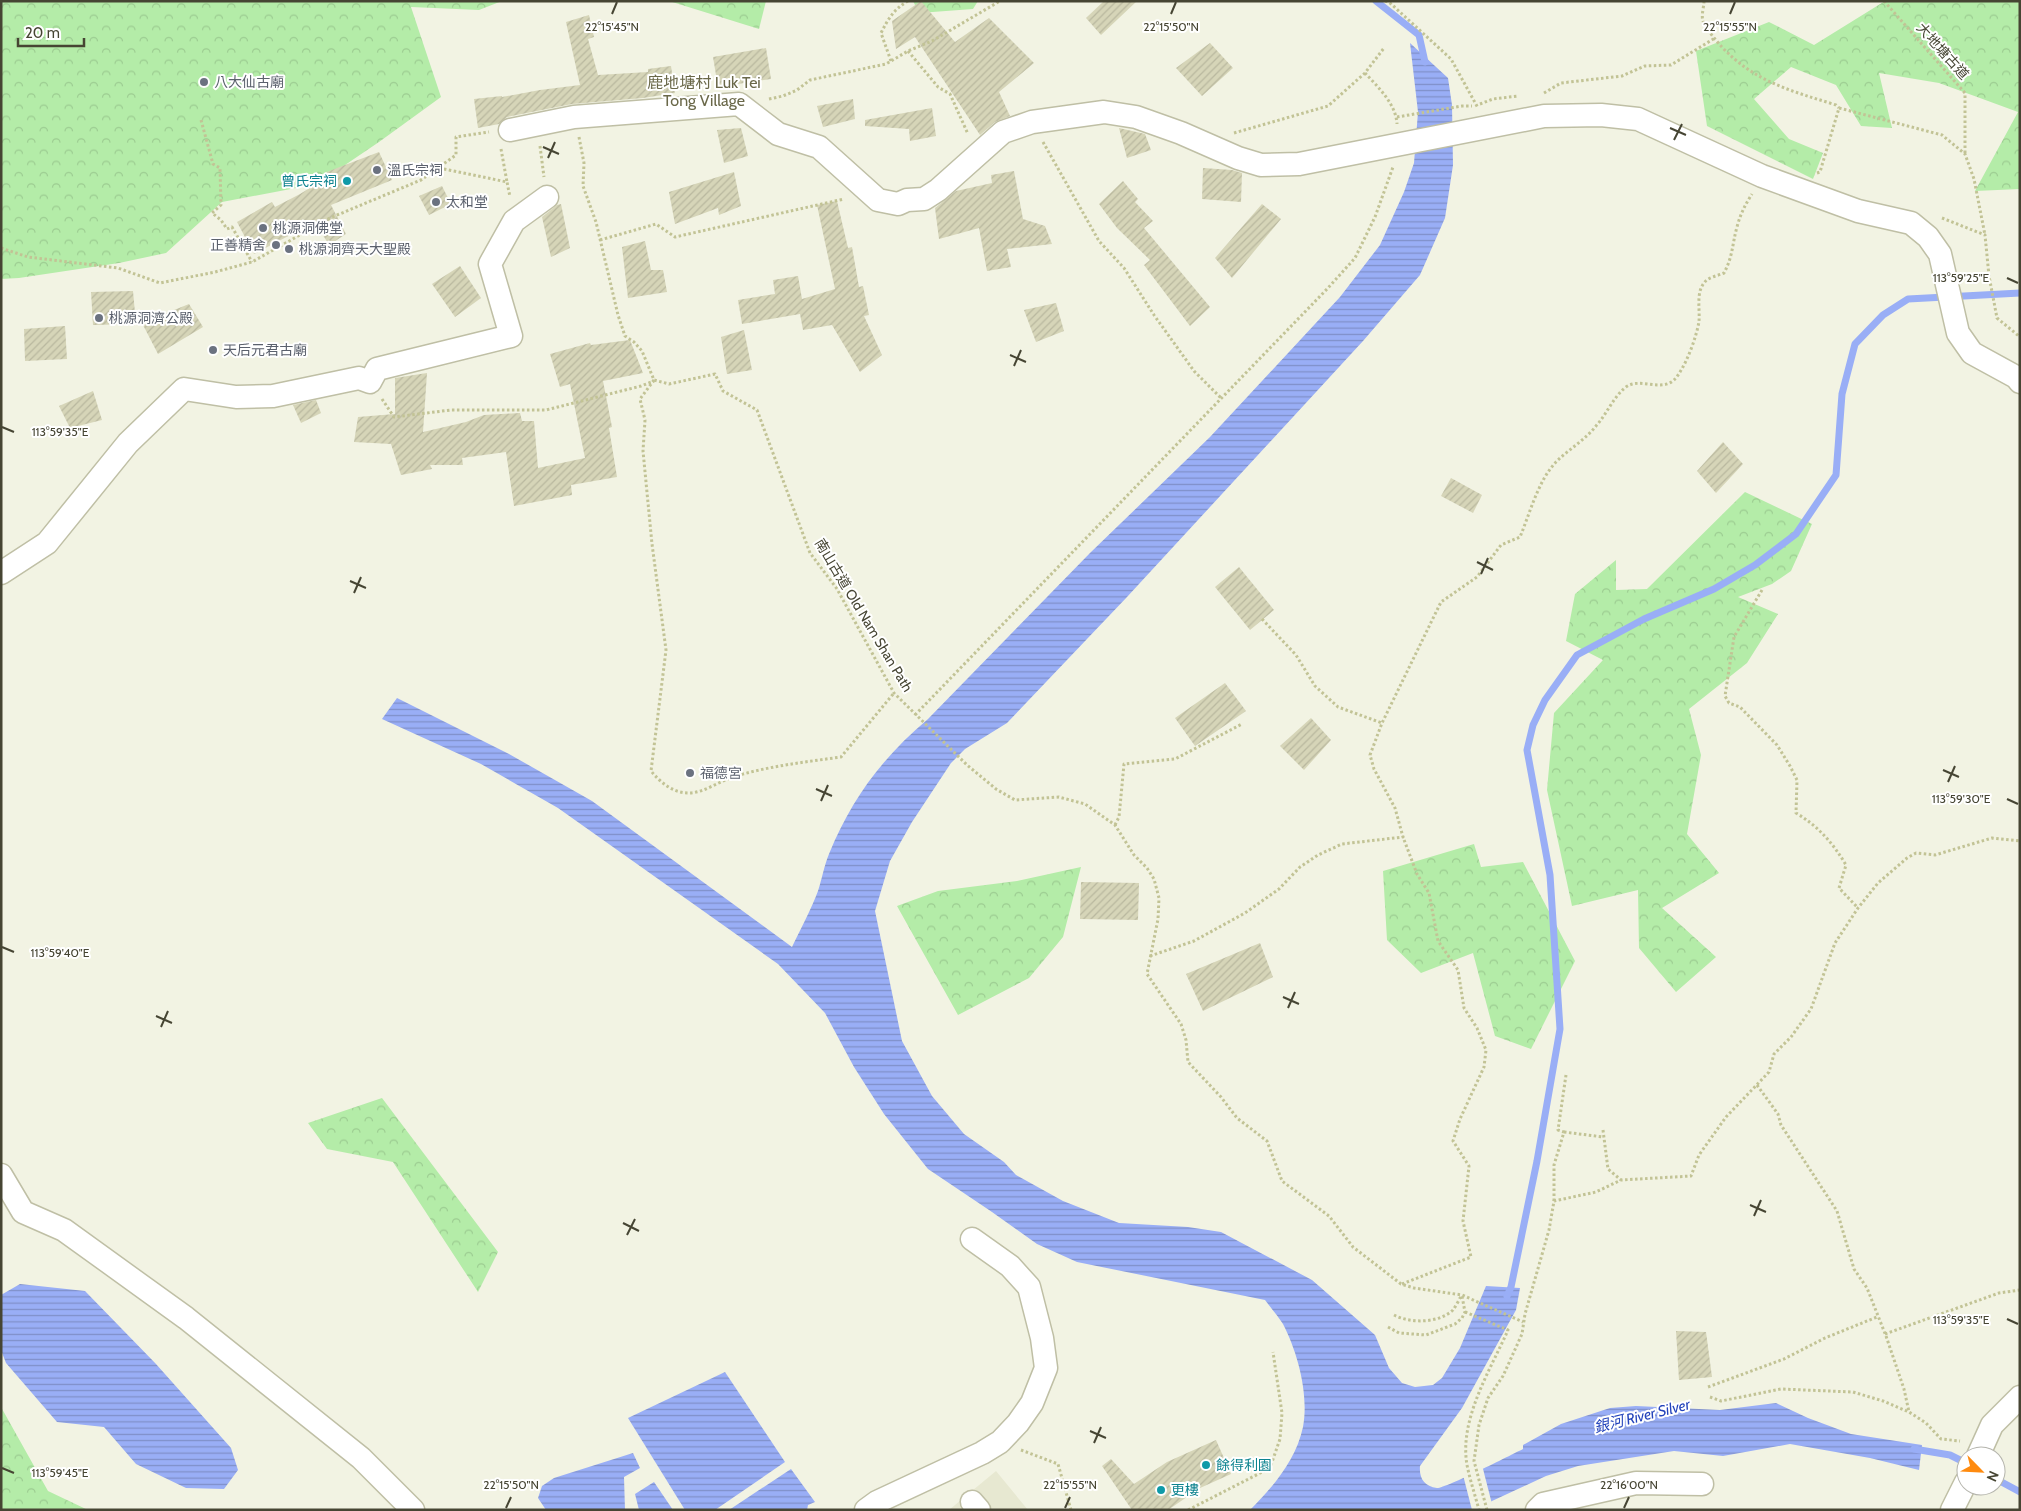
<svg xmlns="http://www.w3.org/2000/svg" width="2021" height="1511" viewBox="0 0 2021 1511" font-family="Cabin,'Noto Sans TC',sans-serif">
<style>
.residential{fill:#e7e8d1}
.forest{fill:url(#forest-crowns)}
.water{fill:url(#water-rules)}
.pier{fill:#f2f3e3}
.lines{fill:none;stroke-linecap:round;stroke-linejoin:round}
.stream{stroke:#99aef6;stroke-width:7}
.building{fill:url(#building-hatch)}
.minor-casing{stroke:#bfbfa5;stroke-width:25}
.path{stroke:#c2c395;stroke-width:3;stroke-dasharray:2.5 2.5;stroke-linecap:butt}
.minor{stroke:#fff;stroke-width:22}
.ticks{fill:none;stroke:#464533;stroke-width:2}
.worship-dot{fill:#6b7280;stroke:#fff;stroke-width:2}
.culture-dot{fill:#0f9aa8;stroke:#fff;stroke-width:2}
.labels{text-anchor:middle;stroke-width:4;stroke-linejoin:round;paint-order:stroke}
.street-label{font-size:14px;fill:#464533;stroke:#fff}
.worship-label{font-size:14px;fill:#5b616d;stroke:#fff;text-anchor:start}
.culture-label{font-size:14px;fill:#0d838f;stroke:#fff;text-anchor:start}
.water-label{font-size:15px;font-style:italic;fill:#2343bb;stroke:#fff}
.quarter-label{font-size:16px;fill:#6a6849;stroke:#fff}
.ticks-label{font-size:12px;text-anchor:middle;fill:#464533;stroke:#fff;stroke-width:4;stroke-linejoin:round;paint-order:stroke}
</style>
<defs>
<pattern id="forest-crowns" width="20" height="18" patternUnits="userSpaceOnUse" patternTransform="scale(1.25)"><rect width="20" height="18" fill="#b4eca8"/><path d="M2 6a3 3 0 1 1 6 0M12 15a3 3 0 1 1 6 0" fill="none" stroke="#9ccc91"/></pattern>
<pattern id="water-rules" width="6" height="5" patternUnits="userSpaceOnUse" patternTransform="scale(1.25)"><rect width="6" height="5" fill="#99aef6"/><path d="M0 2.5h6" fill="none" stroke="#7f8fc8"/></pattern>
<pattern id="building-hatch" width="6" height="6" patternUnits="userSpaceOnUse" patternTransform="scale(1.25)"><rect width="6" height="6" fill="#d6d5b8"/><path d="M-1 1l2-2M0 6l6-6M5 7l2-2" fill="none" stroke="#b9b89f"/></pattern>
</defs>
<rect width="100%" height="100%" fill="#f2f3e3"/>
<path class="residential" d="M996,1471L1028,1510H949Z"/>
<g class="forest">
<path d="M1,1H502L479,10L411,7L441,97L379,142L317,184L222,202L166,253L119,263L19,278L1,279Z"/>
<path d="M669,1H766L759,29Z"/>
<path d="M913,1H978L973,9L919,13Z"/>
<path d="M1885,1H2020V189L1975,191L2018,112L1939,83L1879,73L1892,128L1861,126L1836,85L1791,67L1754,99L1789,139L1823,153L1813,179L1707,126L1696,51L1769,22L1814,45Z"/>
<path d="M1745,492L1812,524L1791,571L1772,584L1738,597L1778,614L1747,663L1689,709L1701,755L1687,834L1719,873L1662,908L1716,957L1676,992L1639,948L1638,890L1572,906L1547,790L1554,713L1603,660L1566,641L1575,594L1616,560V590L1647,589Z"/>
<path d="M1474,844L1481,867L1523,862L1575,961L1531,1049L1495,1036L1473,953L1421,973L1387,940L1383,871Z"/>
<path d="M1081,867L1063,937L1029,978L958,1015L897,906L938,891L1017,881Z"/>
<path d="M382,1098L498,1252L478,1292L393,1162L327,1149L308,1123Z"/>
<path d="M1,1407L48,1491L88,1510H1Z"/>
</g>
<g class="water">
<path d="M1410,43L1448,78L1452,105L1453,165L1445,218L1420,275L1363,341L1127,597L1007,723L965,749L951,763L912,822L890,861L875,911L902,1041L932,1096L964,1134L1004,1162L1016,1175L1063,1201L1119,1223L1188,1227L1221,1232L1312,1280L1375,1335L1389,1368L1402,1383L1415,1387L1433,1385L1442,1378L1460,1348L1486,1286L1520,1288L1516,1310L1462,1408L1420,1466C1419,1478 1424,1486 1437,1488C1444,1489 1511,1455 1523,1449V1445L1561,1424L1610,1408L1636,1406L1720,1410L1776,1403L1808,1418L1851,1434L1922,1445L1919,1470L1870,1458L1790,1444L1723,1456L1674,1451L1578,1466L1546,1476L1492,1501L1479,1510H1250C1273,1487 1296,1460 1303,1427C1309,1395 1298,1353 1283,1324C1278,1316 1271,1308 1265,1300L1077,1262L1037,1244L992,1212L928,1169L884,1114L854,1067L825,1013L778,964L558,808L481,764L382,719L397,698L509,754L592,801L792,947C801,928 811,910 818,891C822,879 824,866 829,854C852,798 882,758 928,719L1090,553L1210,437L1340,297L1380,245L1404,192L1414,163L1418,112Z"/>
<path d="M20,1284L85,1291L156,1364L231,1448L238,1470L224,1489L186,1488L136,1464L104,1427L57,1422L6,1363L1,1350V1295Z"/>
<path d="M725,1372L785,1462L715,1510H685L628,1418Z"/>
<path d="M633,1453L640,1468L624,1477L625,1510H546L538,1498L542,1486L554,1478Z"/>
<path d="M791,1469L815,1502L808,1505L807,1510H729Z"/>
<path d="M654,1482L673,1510H639L635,1494Z"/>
</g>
<path class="pier" d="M1482,1465L1492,1504L1483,1510H1472L1463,1475Z"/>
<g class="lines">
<g class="stream">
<path d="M1376,1L1419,35L1425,62"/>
<path d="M1507,1296L1511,1287L1537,1161L1560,1029L1550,875L1527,750L1533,725L1545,700L1577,655L1644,619L1714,589L1755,565L1796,534L1836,475L1842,394L1855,344L1883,315L1908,299L2020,293"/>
<path d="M1914,1449L1950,1455L1966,1463"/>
<path d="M1996,1479L2020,1492"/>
</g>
</g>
<g class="building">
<path d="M921,1L955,42L989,18L1034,63L999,92L1010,116L995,122L980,135L915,37L896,49L892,21Z"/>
<path d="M1104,1H1137L1101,35L1086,18Z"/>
<path d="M589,15L594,37L588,39L598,75L648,72V69L671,66L675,93L643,98L572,104L507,117L499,124L478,128L474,99L502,96V97L540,90L580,85L566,22Z"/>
<path d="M1210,43L1233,68L1202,96L1176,68Z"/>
<path d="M766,48L771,79L718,87L713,57Z"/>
<path d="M853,99L855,119L823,127L817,106Z"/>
<path d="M932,108L936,136L910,141L909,129L865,126V120Z"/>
<path d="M741,128L748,156L724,163L717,130Z"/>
<path d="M1119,128L1145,134L1151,150L1127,158Z"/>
<path d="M379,152L392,180L331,205L346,234L329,245L315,222L254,254L237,222L272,202L275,207L300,194L326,178L324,173Z"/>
<path d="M1203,168L1232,170L1242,173L1241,202L1202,199Z"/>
<path d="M1014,171L1023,219L1045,226L1052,244L1007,249L1011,267L987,271L979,228L939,239L935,208L956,191L992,183L991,175Z"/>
<path d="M734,172L741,206L719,215L718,208L675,224L669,192Z"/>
<path d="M1123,181L1138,199L1135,202L1153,221L1144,228L1210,307L1190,326L1144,265L1150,260L1117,228L1099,204Z"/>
<path d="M442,186L451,204L429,215L419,196Z"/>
<path d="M837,201L848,248L852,247L859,287L863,286L869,315L864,316L882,355L860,372L832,325L803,330L800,314L742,324L738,300L775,294L773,280L798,276L802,299L835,289L817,205Z"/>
<path d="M561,204L570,248L551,257L542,217L557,205Z"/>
<path d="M1262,204L1281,219L1232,278L1215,258Z"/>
<path d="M645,241L651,270H663L667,292L628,298L622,247Z"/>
<path d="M460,266L481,298L455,317L432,284Z"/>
<path d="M133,291L136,324L93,325L91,292Z"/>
<path d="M1056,303L1064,331L1036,342L1024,310Z"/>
<path d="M189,304L203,327L158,354L142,323Z"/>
<path d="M65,326L67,359L25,361L24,329Z"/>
<path d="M744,330L752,370L727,374L721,337Z"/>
<path d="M630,340L643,373L603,381L612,427L609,428L617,477L571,485L572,495L514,506L506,452L462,458L463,465H430L432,469L401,475L391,444L354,442L358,417L395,414V378L427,373L423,432L466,422L484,415L520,413L522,421H534L538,468L585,458L570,384L560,387L550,354L590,343L591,345Z"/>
<path d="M93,391L102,420L70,428L59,406Z"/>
<path d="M316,400L321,413L301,423L293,405Z"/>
<path d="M1723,442L1743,464L1716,493L1697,471Z"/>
<path d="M1451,478L1482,495L1473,513L1441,496Z"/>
<path d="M1239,567L1274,610L1250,630L1215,587Z"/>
<path d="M1225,683L1246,711L1195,746L1175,718Z"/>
<path d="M1311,718L1331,740L1304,770L1280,746Z"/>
<path d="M1081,882L1139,883L1138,920L1080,919Z"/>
<path d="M1260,943L1273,977L1203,1011L1186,974Z"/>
<path d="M1676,1331L1706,1332L1712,1377L1679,1380Z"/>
<path d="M1216,1440L1231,1474L1200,1488L1168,1510H1132L1102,1466L1111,1459L1134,1484L1167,1462Z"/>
</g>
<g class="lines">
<g class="minor-casing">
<g id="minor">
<path d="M510,130L574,117L739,104L778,134L819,147L878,200L898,204L907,200L924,199L938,190L1003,132L1032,122L1104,112L1136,117L1181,133L1238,158L1261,165L1299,164L1544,116L1601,115L1638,119L1762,176L1858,211L1911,223L1928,237L1940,254L1958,333L1972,353L2016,377L2020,382"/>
<path d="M1,573L47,543L128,443L184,389L236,397L273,396L359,378L370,382L377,369L511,336L490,264L514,221L547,197"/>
<path d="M1,1175L23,1212L64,1230L186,1318L361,1458L413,1510"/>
<path d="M1978,1456L1992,1425L2020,1397"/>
<path d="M972,1502L979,1510"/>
<path d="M866,1510L877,1502L982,1453L1000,1442L1018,1423L1032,1403L1046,1368L1042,1338L1029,1287L1010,1266L972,1239"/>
<path d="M1537,1510L1543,1504L1636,1483L1702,1484"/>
<path d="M1952,1510L1966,1482"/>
</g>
</g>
<g class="path">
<path d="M1385,1L1389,2L1451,59L1478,108"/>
<path d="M1704,1C1704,7 1701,15 1703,21C1706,29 1715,39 1721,46C1754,82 1792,91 1836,105L1839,108"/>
<path d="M1884,1L1965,93V153"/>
<path d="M908,51L938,87L950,94L968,134"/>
<path d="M891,61L881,33C888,19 894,9 908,1"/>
<path d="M1365,73C1378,87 1396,104 1397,124"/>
<path d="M1544,93L1561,83L1622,76L1645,66L1671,65L1715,38"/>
<path d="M769,99L783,96L797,90L810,80L886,64L908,51L932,41L1000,1"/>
<path d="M1480,104L1493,99L1518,96"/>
<path d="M1397,117L1462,106H1472"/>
<path d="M201,120L213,164L220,168L221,205L212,213L221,220L227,229L232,227L252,262"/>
<path d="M1234,133L1328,106L1365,73L1384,48"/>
<path d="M579,137L584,163L583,186L596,222L618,315L625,336L634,342L642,351L654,380L669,384L715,374L723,391L757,410L810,553L837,589L894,693L967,765L996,789L1015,800L1059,797L1085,804L1115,825L1134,855L1147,868L1154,879L1159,898L1158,919L1147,974L1181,1024L1186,1040L1188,1062L1221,1097L1237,1118L1267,1141L1282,1181L1329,1216L1353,1247L1401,1284L1414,1288L1462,1295L1523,1322"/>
<path d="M1043,142L1099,241L1124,268L1154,315L1194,371L1222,399"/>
<path d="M540,146L544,177"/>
<path d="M501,149L507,182"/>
<path d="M439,168L507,182L510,197"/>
<path d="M1817,173L1820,172L1839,108L1942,135L1965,154L1974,179L1985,235"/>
<path d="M1942,218L1985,235L1989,276L1997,318L2020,337"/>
<path d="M600,240L656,224L675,237L844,199"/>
<path d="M1,248L28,257L118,268L160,283L215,272L252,262L330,218L421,180L456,155V137L489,132"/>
<path d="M654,380L640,399L645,420L643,451L652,544L666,650L651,771C661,783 673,793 689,793C704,793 721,780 736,776C770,766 805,762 841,757L894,693"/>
<path d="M382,399L394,417L451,410H546L641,386L654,381"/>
<path d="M1762,590L1734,637L1725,696L1729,703L1740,707L1777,745L1790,766L1797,780L1796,813C1818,826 1833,843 1846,865L1839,888L1858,908"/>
<path d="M1262,619L1296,655L1315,686L1338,707L1382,723"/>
<path d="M915,715L1328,288L1355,258L1375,217L1393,167"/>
<path d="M1115,825L1119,817L1124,764L1175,759L1242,724"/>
<path d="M1150,956L1194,941L1245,913L1279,889L1300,867L1318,855L1342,844L1403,837L1395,808L1374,769L1370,755L1382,723L1441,602L1477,577L1501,545L1520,537C1530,513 1538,481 1556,462C1569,449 1585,440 1596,426C1607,414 1613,397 1626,387C1640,377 1661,392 1674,380C1685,369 1697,336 1699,321C1700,309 1696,293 1704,283C1708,277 1717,276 1724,273C1733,256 1732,245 1737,227C1740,215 1745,205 1752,194"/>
<path d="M1757,1085L1778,1114L1781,1125L1837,1211L1854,1269L1867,1288L1886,1336L1904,1389L1909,1412"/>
<path d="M1603,1130L1608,1169L1621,1180"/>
<path d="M1564,1132L1603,1137"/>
<path d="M1554,1201V1165L1564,1132L1558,1130L1566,1075"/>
<path d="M1402,1284L1471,1257L1463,1221L1469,1166L1453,1141L1460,1119L1484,1067L1486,1050L1477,1028L1464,1008L1458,970L1438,941L1429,893L1417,874L1403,837"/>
<path d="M1465,1312L1508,1330C1490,1371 1459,1419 1467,1465C1470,1480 1475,1495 1479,1510"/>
<path d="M1394,1315C1411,1324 1439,1323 1453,1310C1456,1306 1459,1300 1461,1296"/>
<path d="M1388,1327L1399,1333L1426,1335L1455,1324L1462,1318L1465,1312L1462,1296"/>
<path d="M1885,1334L1999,1293L2020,1290"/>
<path d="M1708,1387L1784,1359L1825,1338L1877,1317"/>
<path d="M1710,1397L1721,1401L1781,1389L1853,1392L1883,1401L1909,1412L1926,1423L1941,1439L1960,1441"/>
<path d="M1021,1450L1058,1464L1071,1510"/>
<path d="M1188,1510L1270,1468L1280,1439L1282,1413L1273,1352"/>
<path d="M1487,1510L1474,1461L1479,1425L1488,1398L1503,1376L1522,1334L1525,1314L1549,1230L1554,1201L1596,1192L1621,1180L1691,1176L1699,1155L1726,1117L1769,1072L1774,1054L1791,1037L1811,1009L1835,943L1858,908L1878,883L1907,858L1916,853L1935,855L1992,838L2020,841"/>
</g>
<use href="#minor" class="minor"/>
</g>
<path class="ticks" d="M612,14L617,2M1171,14L1176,2M1730,14L1735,2M1670,128L1686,135M1674,140L1682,124M543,147L559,154M548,158L555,142M2007,278L2018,283M1010,355L1026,362M1014,366L1021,350M2,427L14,432M1477,562L1493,570M1481,574L1488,558M350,581L366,588M354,593L361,577M1943,770L1959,777M1948,782L1955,766M816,789L832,796M2007,799L2018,804M821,801L828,785M2,947L14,952M1283,997L1299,1004M1288,1008L1295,992M156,1016L172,1023M161,1027L168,1011M1750,1205L1766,1212M1754,1216L1761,1200M623,1223L639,1231M627,1235L635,1219M2007,1319L2018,1324M1090,1431L1106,1438M1094,1443L1101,1427M2,1468L14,1473M506,1508L511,1497M1065,1508L1070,1497M1624,1508L1629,1497"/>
<g class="worship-dot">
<circle cx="204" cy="82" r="5"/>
<circle cx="377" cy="170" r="5"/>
<circle cx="436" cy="202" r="5"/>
<circle cx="263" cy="228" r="5"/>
<circle cx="276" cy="245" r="5"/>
<circle cx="289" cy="249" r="5"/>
<circle cx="99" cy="318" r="5"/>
<circle cx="213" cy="350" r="5"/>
<circle cx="690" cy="773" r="5"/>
</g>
<g class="culture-dot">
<circle cx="347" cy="181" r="5"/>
<circle cx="1206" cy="1465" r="5"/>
<circle cx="1161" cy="1490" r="5"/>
</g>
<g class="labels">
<g class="street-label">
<text transform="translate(1943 51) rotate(48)" y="5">大地塘古道</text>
<text transform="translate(864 615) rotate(59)" y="5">南山古道 Old Nam Shan Path</text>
</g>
<g class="worship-label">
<text x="214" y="87">八大仙古廟</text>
<text x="387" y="175">溫氏宗祠</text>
<text x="446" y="207">太和堂</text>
<text x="273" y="233">桃源洞佛堂</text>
<text x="266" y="250" text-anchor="end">正善精舍</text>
<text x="299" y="254">桃源洞齊天大聖殿</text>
<text x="109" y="323">桃源洞濟公殿</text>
<text x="223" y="355">天后元君古廟</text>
<text x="700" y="778">福德宮</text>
</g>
<g class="culture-label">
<text x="337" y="186" text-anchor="end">曾氏宗祠</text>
<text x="1216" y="1470">餘得利園</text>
<text x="1171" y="1495">更樓</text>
</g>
<g class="water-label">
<text transform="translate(1642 1416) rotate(-14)" y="5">銀河 River Silver</text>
</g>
<g class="quarter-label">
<text x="704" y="88">鹿地塘村 Luk Tei<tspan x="704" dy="18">Tong Village</tspan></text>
</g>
</g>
<g class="ticks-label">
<text x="1171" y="31">22°15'50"N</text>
<text x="1730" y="31">22°15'55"N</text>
<text x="612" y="31">22°15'45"N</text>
<text x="1961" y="282">113°59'25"E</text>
<text x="60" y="436">113°59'35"E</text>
<text x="1961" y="803">113°59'30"E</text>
<text x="60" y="957">113°59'40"E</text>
<text x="1961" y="1324">113°59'35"E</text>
<text x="60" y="1477">113°59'45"E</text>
<text x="511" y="1489">22°15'50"N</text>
<text x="1070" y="1489">22°15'55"N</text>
<text x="1629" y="1489">22°16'00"N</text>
</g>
<rect width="2021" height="1511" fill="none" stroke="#464533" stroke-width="5"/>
<g transform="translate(1981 1471) rotate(114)"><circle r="24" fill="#ffffff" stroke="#b5b5ad"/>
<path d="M0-4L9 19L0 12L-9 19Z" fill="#ff8b0f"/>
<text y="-8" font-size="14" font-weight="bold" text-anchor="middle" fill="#464533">N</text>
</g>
<path d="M18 38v8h66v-8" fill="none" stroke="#464533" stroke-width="2.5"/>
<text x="25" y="38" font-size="15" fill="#464533" stroke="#ffffff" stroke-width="4" paint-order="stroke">20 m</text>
</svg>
